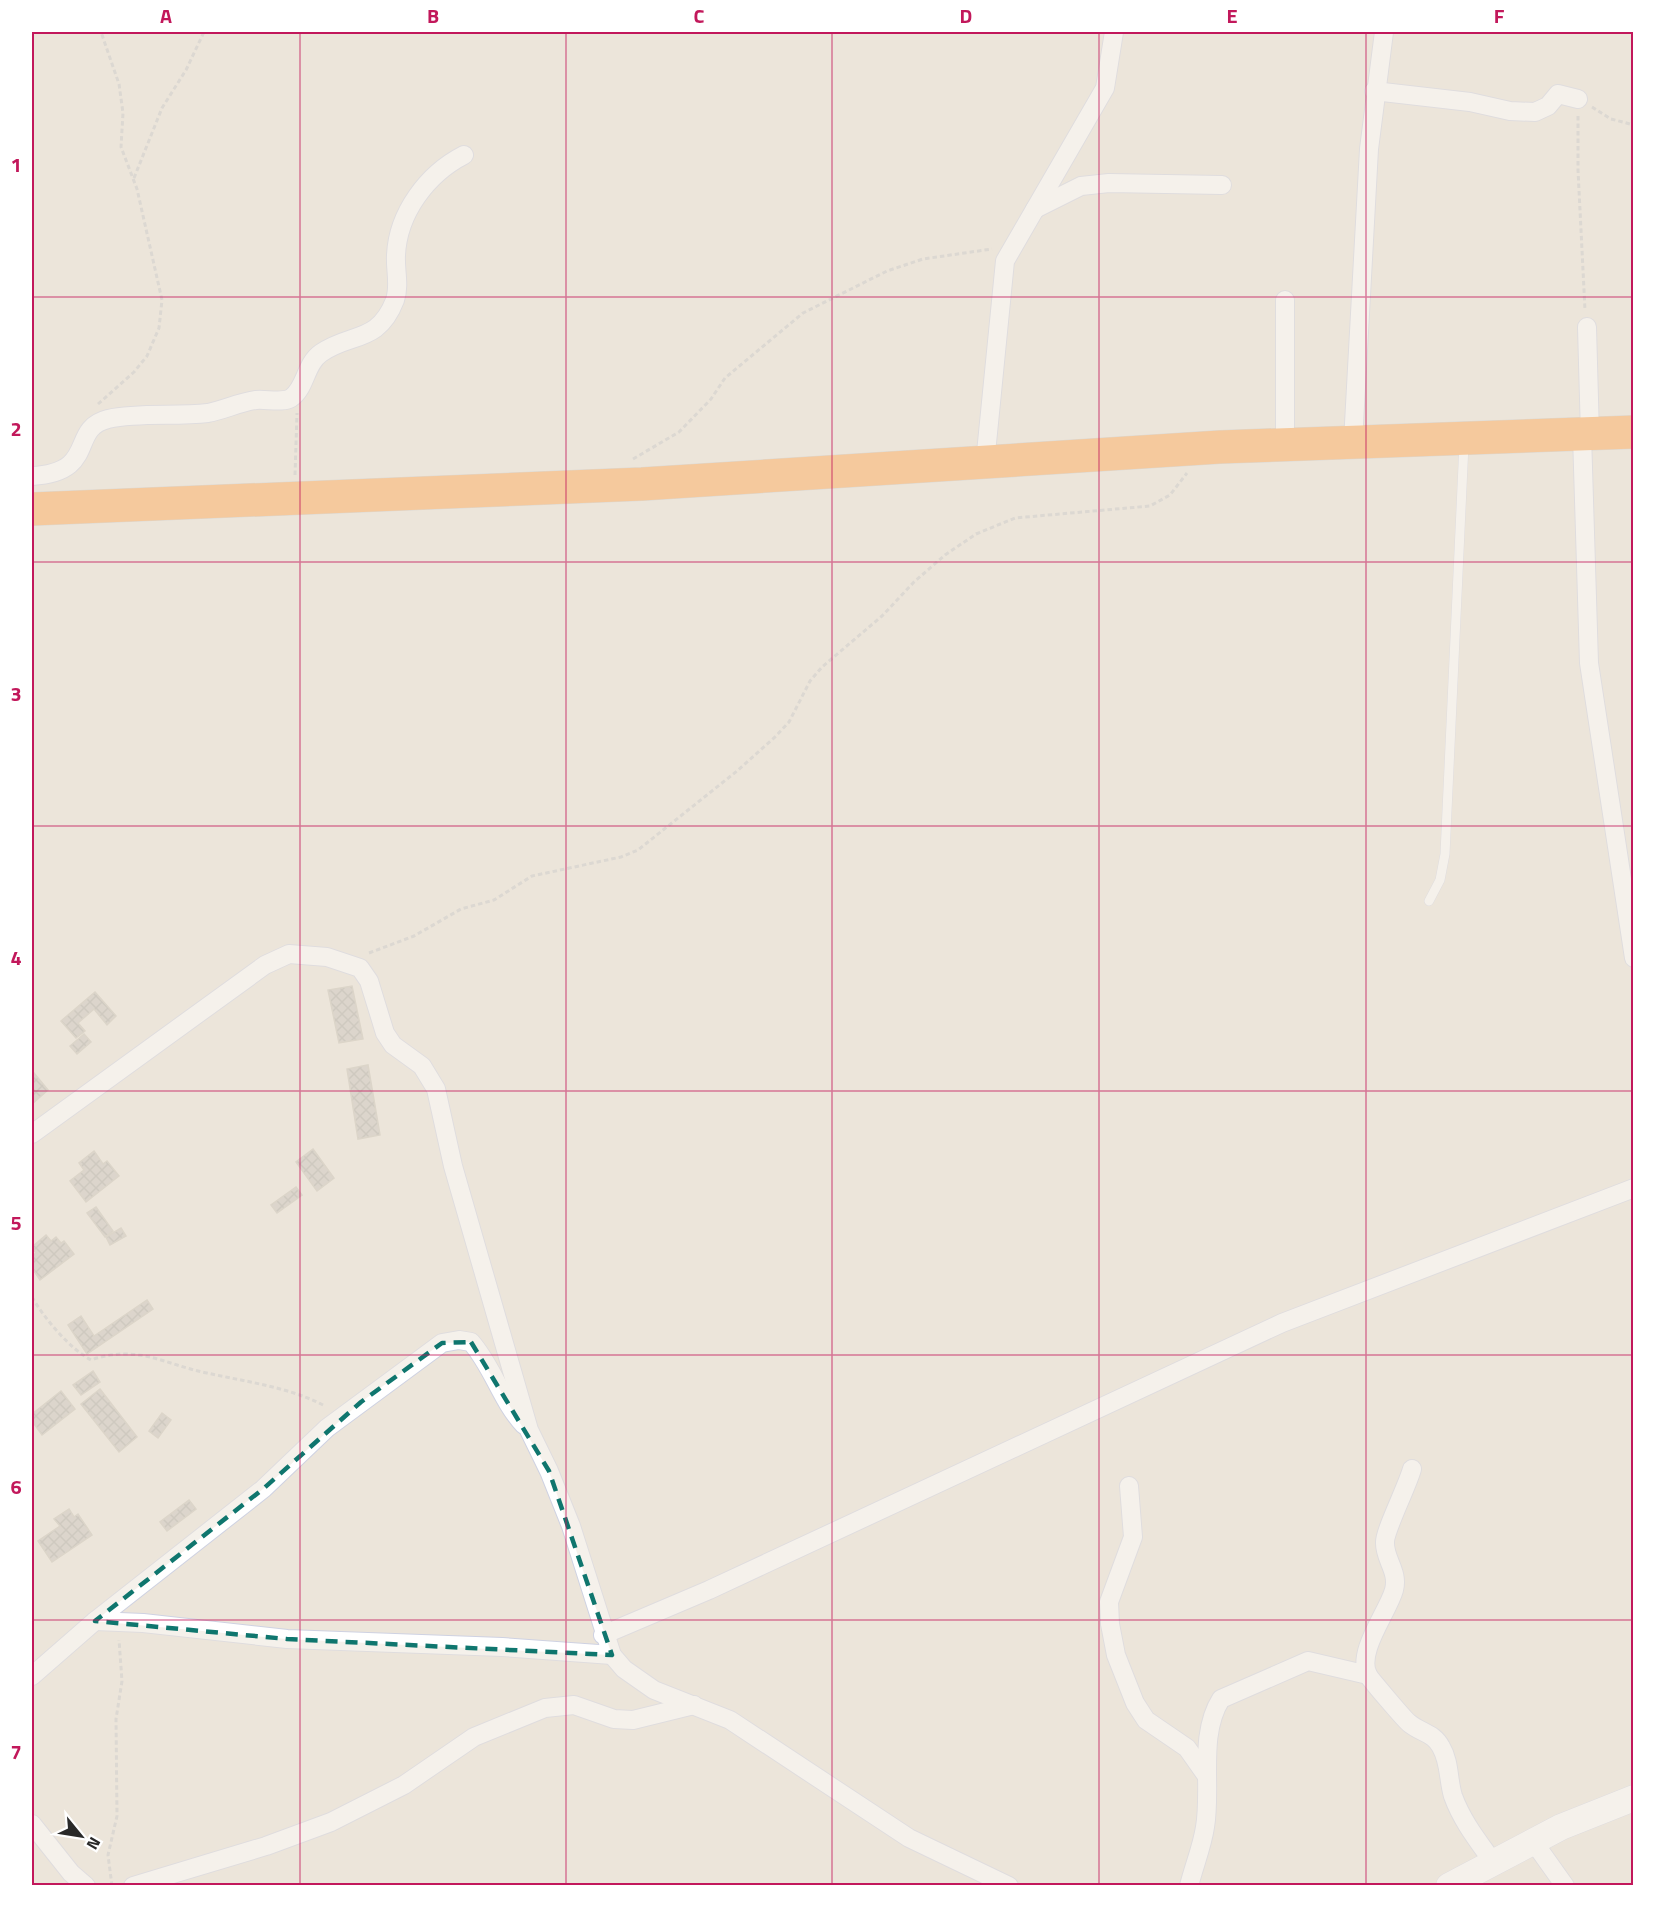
<svg xmlns="http://www.w3.org/2000/svg" width="1665" height="1917" viewBox="0 0 1665 1917" font-family="'Titillium Web',sans-serif">
<style>
.building{fill:url(#building-cross-hatch);stroke:#c7c1b4;stroke-width:1.5}
.lines{fill:none;stroke-linecap:round;stroke-linejoin:round}
.lane-casing{stroke:#cfd2e2;stroke-width:10}
.street-casing{stroke:#cfd2e2;stroke-width:20}
.secondary-casing{stroke:#cfd2e2;stroke-width:27}
.highway-casing{stroke:#c7c7c7;stroke-width:34}
.path{stroke:#c7c7c7;stroke-width:3;stroke-dasharray:4.5 3;stroke-linecap:butt}
.lane{stroke:#fff;stroke-width:9}
.street{stroke:#fff;stroke-width:18}
.secondary{stroke:#fff;stroke-width:26}
.highway{stroke:#ffa752;stroke-width:33}
.marked{fill:none;stroke:#0f766e;stroke-width:4.5;stroke-dasharray:12 8;stroke-linejoin:round}
.grid{fill:none;stroke:#c2185b;stroke-width:1.5;stroke-opacity:0.55}
.neatline{fill:none;stroke:#c2185b;stroke-width:2}
.grid-label{font-size:20px;text-anchor:middle;font-weight:bold;fill:#c2185b}
</style>
<defs>
<pattern id="building-cross-hatch" width="8" height="8" patternUnits="userSpaceOnUse" patternTransform="scale(1.5)"><rect width="8" height="8" fill="#c7c2ba"/><path d="M0 0l8 8M0 8l8-8" fill="none" stroke="#aba7a0"/></pattern>
</defs>
<rect width="100%" height="100%" fill="#ece5da"/>
<g class="building">
<path d="M352,986L363,1039L339,1043L328,990Z"/>
<path d="M95,992L116,1016L107,1025L94,1009L78,1023L85,1031L76,1038L61,1021Z"/>
<path d="M84,1034L91,1042L77,1054L70,1046Z"/>
<path d="M368,1065L380,1135L358,1139L347,1069Z"/>
<path d="M34,1073L48,1090L32,1104V1074Z"/>
<path d="M313,1149L334,1178L317,1191L296,1162Z"/>
<path d="M94,1151L103,1164L107,1161L119,1176L86,1202L70,1181L84,1170L79,1163Z"/>
<path d="M296,1187L302,1195L277,1213L271,1205Z"/>
<path d="M96,1207L113,1231L105,1237L87,1213Z"/>
<path d="M121,1228L126,1236L110,1245L106,1237Z"/>
<path d="M46,1235L51,1241L56,1237L61,1243L64,1241L74,1254L40,1280L32,1268V1256L36,1253L32,1247Z"/>
<path d="M147,1300L153,1309L87,1354L68,1325L81,1316L94,1336Z"/>
<path d="M93,1371L100,1382L81,1395L73,1385Z"/>
<path d="M100,1389L137,1437L119,1452L81,1404Z"/>
<path d="M61,1391L75,1409L42,1435L32,1421V1414Z"/>
<path d="M162,1413L171,1420L158,1438L149,1431Z"/>
<path d="M189,1500L196,1509L167,1531L160,1522Z"/>
<path d="M69,1509L74,1517L78,1514L92,1535L52,1562L38,1541L60,1526L54,1519Z"/>
</g>
<g class="lines">
<g class="lane-casing">
<path id="lane" d="M1429,901L1440,880L1445,854L1464,444"/>
</g>
<g class="street-casing">
<g id="street">
<path d="M1374,91L1470,102L1510,111L1535,112L1548,106L1558,94L1578,99"/>
<path d="M1035,209L1081,186L1109,183L1222,185"/>
<path d="M1285,300V444"/>
<path d="M1587,327L1590,435"/>
<path d="M1582,435L1589,663L1634,958"/>
<path d="M1353,442L1369,149L1384,32"/>
<path d="M985,463L1005,261L1105,88L1114,32"/>
<path d="M32,476C99,472 68,429 108,419C141,412 175,417 208,413C224,410 240,402 256,400C266,399 283,403 291,398C306,388 305,364 321,353C351,332 378,344 395,300C400,285 395,270 396,255C398,213 427,174 464,155"/>
<path d="M32,1134L265,965L289,954L327,957L360,968L369,981L385,1033L393,1045L422,1066L436,1089L453,1166L529,1430L549,1471L571,1526L612,1655L624,1669L654,1690L730,1720L909,1838L1009,1886"/>
<path d="M1412,1469C1407,1487 1385,1530 1385,1542C1384,1559 1399,1571 1394,1590C1388,1612 1356,1652 1368,1675C1370,1679 1405,1720 1409,1723C1421,1733 1434,1733 1441,1747C1450,1762 1448,1780 1453,1796C1462,1821 1478,1841 1493,1862"/>
<path d="M1129,1486L1133,1537L1109,1602L1110,1624L1116,1655L1135,1703L1146,1720L1187,1748L1206,1775"/>
<path d="M95,1621L143,1623L287,1639L502,1647L612,1655"/>
<path d="M603,1635L709,1590L1282,1323L1634,1188"/>
<path d="M32,1676L95,1621L263,1489L327,1428L442,1343L459,1340L471,1342C493,1367 501,1400 524,1425"/>
<path d="M32,1824L71,1873L86,1886"/>
<path d="M1533,1841L1565,1886"/>
<path d="M133,1886L266,1846L331,1822L404,1785L474,1737L545,1708L574,1705L614,1719L633,1720L694,1705"/>
<path d="M1189,1886C1194,1866 1202,1847 1205,1827C1212,1787 1198,1735 1221,1699L1308,1661L1368,1675"/>
</g>
</g>
<g class="secondary-casing">
<path id="secondary" d="M1449,1886L1561,1827L1634,1798"/>
</g>
<g class="highway-casing">
<path id="highway" d="M32,509L642,484L1220,447L1634,432"/>
</g>
<g class="path">
<path d="M1592,107L1611,119L1634,125"/>
<path d="M1578,116V170L1585,310"/>
<path d="M134,178L162,108L186,70L204,32"/>
<path d="M98,404L134,372L147,356L159,328L162,300L137,189L121,147L123,113L119,84L101,32"/>
<path d="M633,459L679,432L711,399L725,378L803,313L887,271L923,259L992,249"/>
<path d="M295,475L297,413"/>
<path d="M369,953L414,936L461,909L494,900L532,876L621,857L638,850L737,771L776,736L789,722L810,681L822,667L882,616L914,582L945,555L976,534L1015,518L1150,506L1170,495L1187,473"/>
<path d="M32,1297C44,1318 70,1349 91,1360C138,1344 163,1364 207,1373C247,1382 289,1387 325,1406"/>
<path d="M112,1886L108,1855L117,1816L116,1719L122,1681L119,1640"/>
</g>
<use href="#lane" class="lane"/>
<use href="#street" class="street"/>
<use href="#secondary" class="secondary"/>
<use href="#highway" class="highway"/>
</g>
<path d="M0 0H1665V1917H0ZM471,1342L549,1471L612,1655L287,1639L95,1621L263,1489L361,1402L442,1343Z" fill="#ece5da" fill-opacity=".55" fill-rule="evenodd"/>
<path class="marked" d="M471,1342L549,1471L612,1655L287,1639L95,1621L263,1489L361,1402L442,1343Z"/>
<path class="grid" d="M300,32V1886M566,32V1886M832,32V1886M1099,32V1886M1366,32V1886M32,297H1634M32,562H1634M32,826H1634M32,1091H1634M32,1355H1634M32,1620H1634"/>
<rect width="1665" height="1917" fill="none" stroke="#ffffff" stroke-width="66"/>
<g transform="translate(81 1836) rotate(120)" stroke="#ffffff" stroke-width="4.5" paint-order="stroke">
<path d="M0-4.5L10 22L0 15L-10 22Z" fill="#292929"/>
<text y="-9" font-size="16" font-weight="bold" text-anchor="middle" fill="#292929">N</text>
</g>
<rect x="33" y="33" width="1599" height="1851" class="neatline"/>
<g class="grid-label">
<text x="166" y="23">A</text>
<text x="433" y="23">B</text>
<text x="699" y="23">C</text>
<text x="966" y="23">D</text>
<text x="1232" y="23">E</text>
<text x="1499" y="23">F</text>
<text x="16" y="172">1</text>
<text x="16" y="436">2</text>
<text x="16" y="701">3</text>
<text x="16" y="965">4</text>
<text x="16" y="1230">5</text>
<text x="16" y="1494">6</text>
<text x="16" y="1759">7</text>
</g>
</svg>
